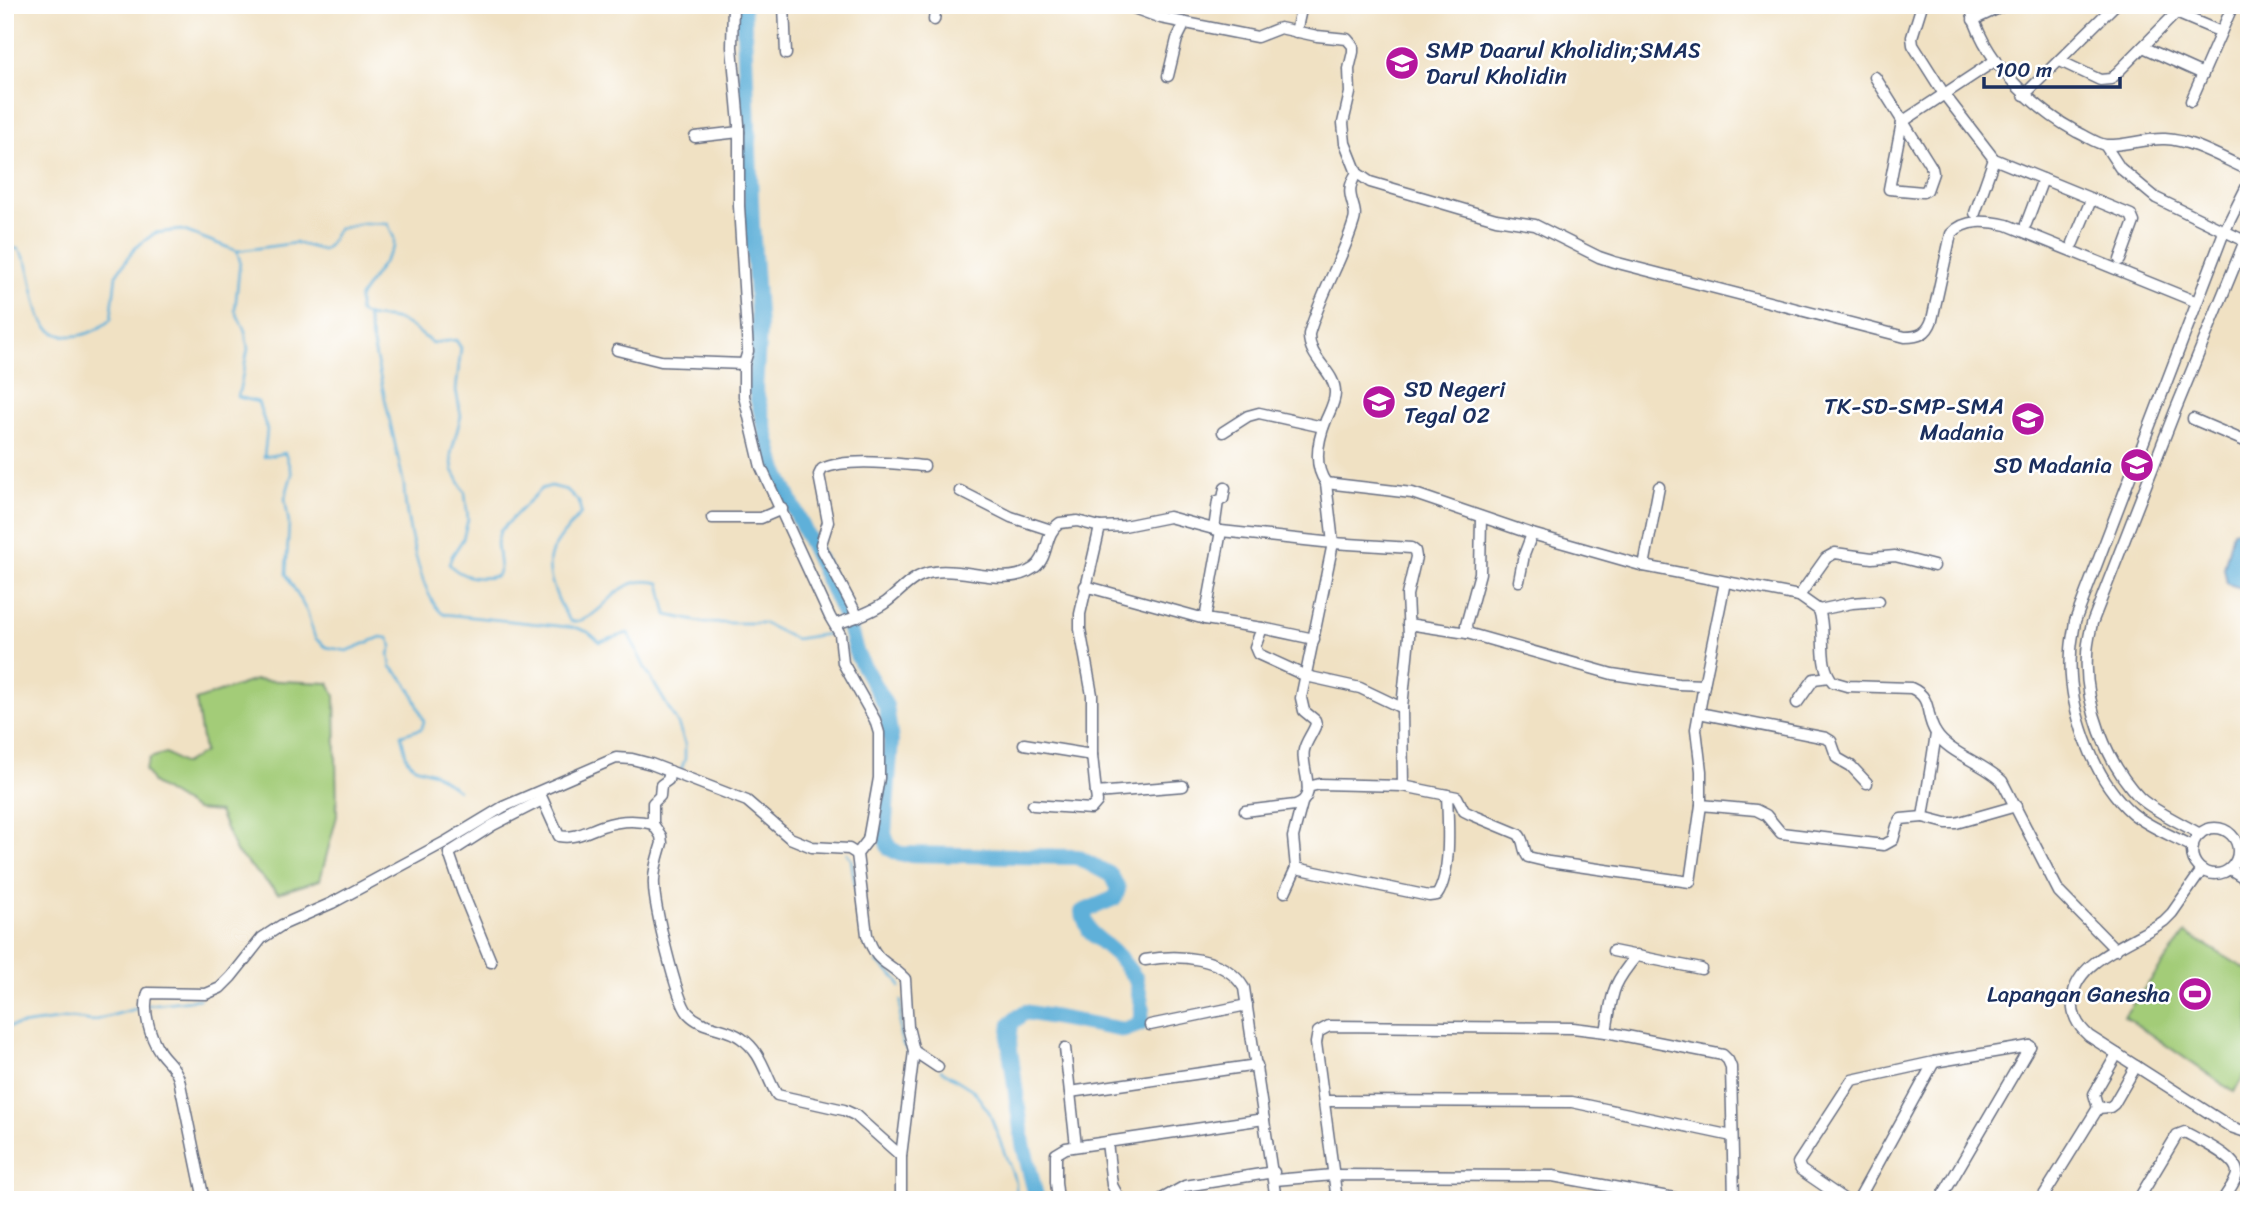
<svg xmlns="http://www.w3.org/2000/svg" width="2254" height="1205" viewBox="0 0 2254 1205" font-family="Sriracha,sans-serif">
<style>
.green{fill:#a3cc78;stroke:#5f7e6b;stroke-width:2}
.water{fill:#5fb0d9;stroke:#3d709c;stroke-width:2}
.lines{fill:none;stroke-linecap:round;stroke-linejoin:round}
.stream{stroke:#5fb0d9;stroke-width:2.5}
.river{stroke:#5fb0d9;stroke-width:16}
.minor-casing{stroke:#666d81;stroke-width:13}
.minor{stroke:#fff;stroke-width:10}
.labels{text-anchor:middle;stroke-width:5;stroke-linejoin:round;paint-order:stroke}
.poi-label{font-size:23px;fill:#1b2f5e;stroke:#fff;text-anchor:end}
</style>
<rect width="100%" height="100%" fill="#fff"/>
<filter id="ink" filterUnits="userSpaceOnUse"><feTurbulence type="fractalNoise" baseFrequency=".0143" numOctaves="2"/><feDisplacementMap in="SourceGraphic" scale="14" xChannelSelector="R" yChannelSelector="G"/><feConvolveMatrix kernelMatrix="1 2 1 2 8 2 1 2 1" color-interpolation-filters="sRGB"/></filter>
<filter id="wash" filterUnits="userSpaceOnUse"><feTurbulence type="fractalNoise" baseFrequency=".00686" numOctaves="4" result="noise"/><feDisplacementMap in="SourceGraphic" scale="28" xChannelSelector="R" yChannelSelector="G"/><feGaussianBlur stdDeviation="1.57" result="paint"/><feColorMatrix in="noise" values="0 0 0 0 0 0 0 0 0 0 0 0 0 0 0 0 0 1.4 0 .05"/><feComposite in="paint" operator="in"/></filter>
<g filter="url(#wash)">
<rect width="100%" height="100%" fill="#f0e1c3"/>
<g class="green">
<path d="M255,680L329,683L335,695L337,816L320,880L278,893L236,852L219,812L196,810L154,784L145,770L150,758L166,753L184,764L204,752L196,700Z"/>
<path d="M2186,933L2249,971V1068L2234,1092L2124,1016Z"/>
</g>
<path class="water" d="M2249,528V590L2227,584L2224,568L2233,531Z"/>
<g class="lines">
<g class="stream">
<path d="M5,247L18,249C21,253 25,258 27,263C37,289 32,338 71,336C86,336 100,329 111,319L116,275L135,248L155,233L182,230L237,251L296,243L323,250L329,245L338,229L364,223L388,224L394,238V247L359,298V312C372,321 389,315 403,322C413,327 423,336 432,343L456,340L461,348L456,390L461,416L451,454L453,470L465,493L468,519L463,539L452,556L449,564C461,578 480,580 497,576L500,569L497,543L500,531L541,489L551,486L567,490L579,502L581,513C571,526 557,539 551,554C544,573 560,607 571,622C607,621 613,571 660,583L667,615L705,623H763L795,639L835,633"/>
<path d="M237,251L240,261L235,310L245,331L248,349L238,397L258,402L267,430L264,457L285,453L292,474L285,498L289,524L286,574L307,612L315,638L326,647L347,651L381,637L388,638L392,646L389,654L391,667C410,682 416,700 424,722L421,729L401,735L407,759L415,767L434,773L458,790"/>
<path d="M367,317L404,485C404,513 421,598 443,614L577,628L588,632L600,642L628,633L645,668L678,724L685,744V759L681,770"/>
<path d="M638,766L665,775"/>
<path d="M847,853L851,859L862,932"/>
<path d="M877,962L898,980L900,987"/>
<path d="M901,1001C901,1018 894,1042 911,1053"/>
<path d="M148,1005L200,999"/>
<path d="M5,1027L72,1018L92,1021L142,1007"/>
<path d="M941,1070L973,1090L989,1112L1016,1183V1200"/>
</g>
<path class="river" d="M743,5L752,225L759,328L755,388L775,468L848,623L857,655L886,706L891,741L884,834L889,848L900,854L1077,857L1111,875L1118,889L1115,898L1082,912L1090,932L1118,956L1136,979L1142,1007L1140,1024L1124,1030L1025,1012L1011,1023L1009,1042L1023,1144L1037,1200"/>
</g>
</g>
<g filter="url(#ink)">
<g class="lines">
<g class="minor-casing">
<g id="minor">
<path d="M733,5L732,47L739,124V206L748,351L744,364V396L761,467L830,617L840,634L843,663L875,720L879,733V778L868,840L857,854L867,935C877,965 887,960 905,979L908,1027L914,1051L901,1156V1200"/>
<path d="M784,5L786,54"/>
<path d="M1125,5L1161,18L1257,37L1280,28L1317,36L1347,39L1353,46V52L1349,69L1350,93L1343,123L1345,143L1357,173L1370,182L1496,219L1535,225L1599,257L1614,262L1905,337C1919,337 1927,334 1932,320L1951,234C1965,218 1988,221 2007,225L2197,302"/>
<path d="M1922,5L1912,37L1913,45L1944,94L1994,159L2131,215L2134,222L2120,260"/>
<path d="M1970,5C1981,58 2031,107 2077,132C2086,136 2097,144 2106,145C2125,146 2145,138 2165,139C2193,140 2223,159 2249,170"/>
<path d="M2176,13L2221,32"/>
<path d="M934,20L936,5"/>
<path d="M1973,20L2005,5"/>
<path d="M1296,32L1302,5"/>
<path d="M2143,47L2203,74"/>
<path d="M2060,61L2100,80L2111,79L2184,5"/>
<path d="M1168,76L1177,39L1185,23"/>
<path d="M1875,77L1932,168L1933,173L1927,190L1923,192L1889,189L1902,122L1996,60"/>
<path d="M2024,95L2115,5"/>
<path d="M2191,101L2233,5"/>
<path d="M695,137L739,132"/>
<path d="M2105,145L2120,168L2156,198L2245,241"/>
<path d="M1357,173C1341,195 1359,205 1354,221C1343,259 1320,295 1309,334C1308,359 1336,372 1335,393C1335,402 1330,411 1326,420C1318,440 1313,465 1326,483L1412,493L1532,534L1644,566L1799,596L1819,610C1827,632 1817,664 1833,682L1847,686L1911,688C1934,698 1924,716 1936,733C1948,753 1984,763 2002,781L2059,892L2116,950"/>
<path d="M1975,213L1994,159"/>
<path d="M2026,224L2043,179"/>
<path d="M2073,243L2091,200"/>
<path d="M617,350L661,361L744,364"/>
<path d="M2193,419L2249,443"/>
<path d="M1223,432L1248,416L1259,413L1323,427"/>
<path d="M960,491L1011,517L1051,530"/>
<path d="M1481,517L1480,573L1466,625L1467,633L1612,674L1678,684L1704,685L1725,582"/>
<path d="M712,518H761L782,509"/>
<path d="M1214,529L1218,501L1223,499L1225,488"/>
<path d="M1644,566L1659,487"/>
<path d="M1519,581L1524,555L1532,534"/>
<path d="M1085,586L1205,619L1262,628L1255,647L1258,654L1306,676L1360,688L1402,708"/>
<path d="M1799,596L1826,558L1835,553L1872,558L1895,556L1934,566"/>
<path d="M1819,610L1852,603L1879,601"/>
<path d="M858,617L823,551L821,544L828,522L819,475L822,469C846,457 898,464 924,466"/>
<path d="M1205,619L1221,531"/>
<path d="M835,624C852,619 870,613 885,603C902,591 911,575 934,572C966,567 1005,588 1034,568C1050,557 1043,534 1060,523L1077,521L1100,527"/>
<path d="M1408,624L1467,633"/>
<path d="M1262,628L1314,639"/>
<path d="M1797,703L1814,679L1829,677"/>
<path d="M1699,713L1826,738L1831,741L1837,758L1851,766L1867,783"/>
<path d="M1936,734L1923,817L1946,823H1956L2016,806"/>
<path d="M1024,744L1092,755"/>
<path d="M1403,786L1457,797L1464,811L1470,814L1518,834C1525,840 1522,849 1528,857L1549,862L1690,882L1701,805V771L1696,729L1704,685"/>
<path d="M1096,793L1183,786"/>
<path d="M541,796L559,836C576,839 587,831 602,826C620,820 635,819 653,824V803L660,796L661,785L668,780L670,771"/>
<path d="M1033,805L1091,809L1097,802L1092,755V695L1080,629V614L1100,527L1124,526L1169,517L1221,531L1333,543L1411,548L1415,551L1416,557L1407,595L1409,636L1402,708L1403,786L1320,784L1308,787"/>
<path d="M1701,805L1756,810L1766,815L1781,833L1884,845L1893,840L1897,826L1901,819L1923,817"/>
<path d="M1245,811L1295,805C1320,798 1300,768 1304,750C1306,741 1313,733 1316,724L1315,720L1304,711L1301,698L1333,543L1326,483"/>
<path d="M653,824L661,836L662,843C658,856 653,871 654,885C654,905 676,999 688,1013C702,1029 725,1026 741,1038C762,1052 765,1075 777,1095L844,1110L855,1115L901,1156"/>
<circle cx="2215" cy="851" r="23"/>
<path d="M2200,834C2183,824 2154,811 2140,798C2106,763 2084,703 2087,655C2087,644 2090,633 2092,623L2175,411L2249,231"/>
<path d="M2193,847C2175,837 2147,826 2132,813C2092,778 2067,705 2071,652C2071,642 2074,631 2075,621L2224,232L2249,182"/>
<path d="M1296,868L1429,896L1437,895C1452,873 1448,821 1447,795"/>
<path d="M2230,869L2249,881"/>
<path d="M2202,870L2172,913L2164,921C2136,941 2075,960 2073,998C2071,1014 2077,1025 2089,1036L2231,1127L2249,1133"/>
<path d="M1285,892L1296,868L1293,837L1302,803"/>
<path d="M1613,951L1701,969"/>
<path d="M1145,960C1177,954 1225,956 1244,988L1276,1200"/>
<path d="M491,962L462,891L449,853L493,825L542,800"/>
<path d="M1150,1025L1247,1005"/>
<path d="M1606,1032C1613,993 1610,987 1637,955"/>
<path d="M1065,1048L1076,1146"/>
<path d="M914,1051L938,1067"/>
<path d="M1070,1092L1257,1065"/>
<path d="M1324,1101L1572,1102L1732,1136"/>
<path d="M2098,1108L2094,1094L2117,1054"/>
<path d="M2098,1108L2110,1107L2114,1104L2136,1066"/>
<path d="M1107,1142L1112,1185L1120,1200"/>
<path d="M1275,1180L1333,1175L1553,1176L1685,1200"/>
<path d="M204,1200L179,1079C175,1066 167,1062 160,1052C150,1037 142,1010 148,993L206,994L220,988L231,977L262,938L282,925L332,903L445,842L503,807L616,758L632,759L651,764L747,801L790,838L812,847L849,849L857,854"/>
<path d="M1058,1200L1056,1182V1154L1066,1148L1264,1119"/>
<path d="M1160,1200L1185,1186L1274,1172"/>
<path d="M1337,1200L1316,1043L1318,1032L1329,1026L1573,1028L1606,1032L1723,1055L1728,1060L1731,1067L1734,1200"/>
<path d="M1845,1200L1801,1170L1798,1163L1852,1080L1934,1062L2030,1046"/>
<path d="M1858,1200L1934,1062"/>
<path d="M1940,1200L2030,1046"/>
<path d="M2041,1200L2098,1108"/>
<path d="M2138,1200L2177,1135L2185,1132C2198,1140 2239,1157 2237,1174C2236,1182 2227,1192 2223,1200"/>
</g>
</g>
<use href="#minor" class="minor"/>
</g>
</g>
<defs>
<g id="school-disc" transform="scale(1.75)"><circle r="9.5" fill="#b5179e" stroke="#fff"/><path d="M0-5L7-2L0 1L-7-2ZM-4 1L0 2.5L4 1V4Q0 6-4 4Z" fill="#fff"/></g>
<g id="stadium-disc" transform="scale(1.75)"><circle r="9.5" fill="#b5179e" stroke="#fff"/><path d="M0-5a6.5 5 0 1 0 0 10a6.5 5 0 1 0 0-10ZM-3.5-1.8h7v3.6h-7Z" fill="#fff"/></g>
</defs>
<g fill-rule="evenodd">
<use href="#school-disc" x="1402" y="63"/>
<use href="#school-disc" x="1379" y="402"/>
<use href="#school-disc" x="2028" y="419"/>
<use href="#school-disc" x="2137" y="465"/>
<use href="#stadium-disc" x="2195" y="994"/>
</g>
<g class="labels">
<g class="poi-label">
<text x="1426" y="58" text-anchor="start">SMP Daarul Kholidin;SMAS<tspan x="1426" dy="26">Darul Kholidin</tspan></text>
<text x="1404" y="397" text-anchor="start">SD Negeri<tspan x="1404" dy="26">Tegal 02</tspan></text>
<text x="2004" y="414">TK-SD-SMP-SMA<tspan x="2004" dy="26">Madania</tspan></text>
<text x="2112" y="473">SD Madania</text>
<text x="2170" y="1002">Lapangan Ganesha</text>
</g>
</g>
<rect width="2254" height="1205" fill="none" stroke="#fff" stroke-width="28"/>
<path d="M1984 77v10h136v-10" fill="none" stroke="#1b2f5e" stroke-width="3.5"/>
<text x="1995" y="77" font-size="21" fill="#1b2f5e" stroke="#ffffff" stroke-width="5" paint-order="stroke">100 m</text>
</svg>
